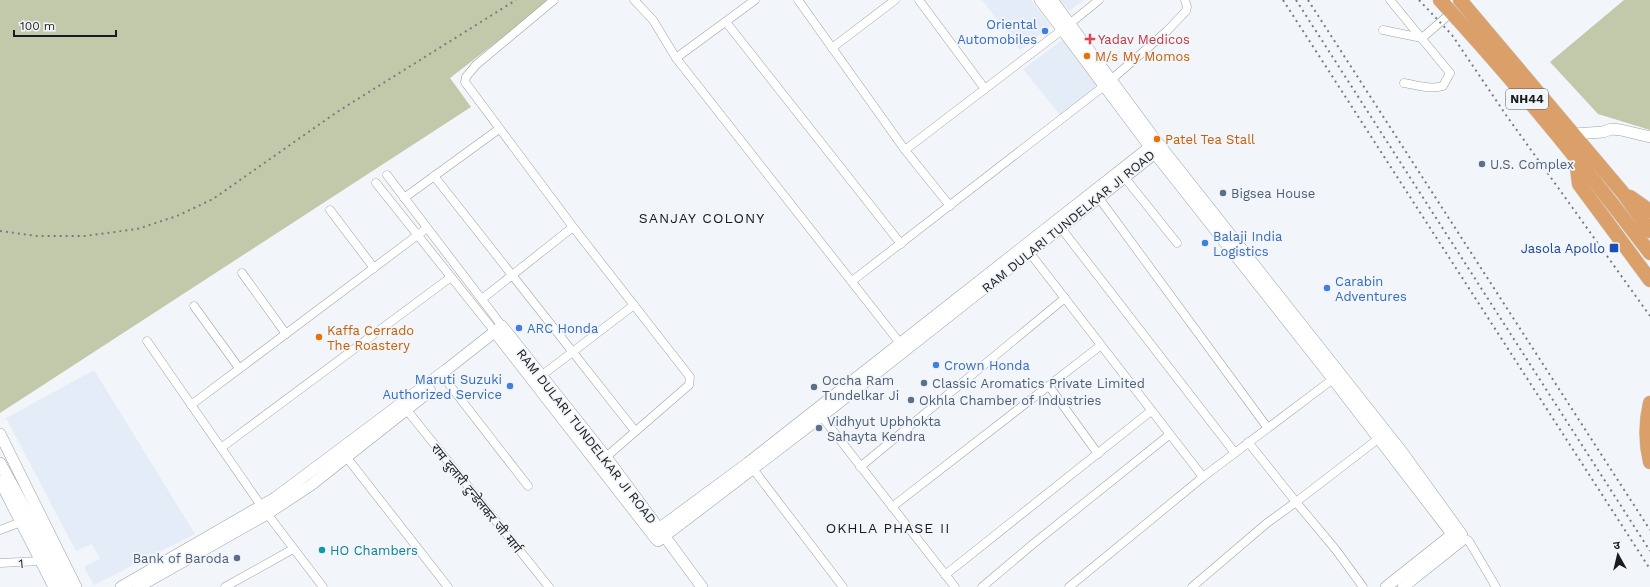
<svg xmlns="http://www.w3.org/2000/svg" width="1650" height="587" viewBox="0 0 1650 587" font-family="'Work Sans','Noto Sans Devanagari',sans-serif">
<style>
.built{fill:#e4ecf7}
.green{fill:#c2c9ab}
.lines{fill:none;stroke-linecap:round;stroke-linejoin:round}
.street-casing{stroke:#9da0a4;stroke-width:9}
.secondary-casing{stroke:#9da0a4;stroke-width:12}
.highway-casing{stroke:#d1d1d2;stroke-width:15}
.street{stroke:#fff;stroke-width:8}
.secondary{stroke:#fff;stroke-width:11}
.highway{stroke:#db9f69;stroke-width:14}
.rail{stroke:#797c7f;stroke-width:2;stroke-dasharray:2 4;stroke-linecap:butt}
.shop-dot{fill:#3f7fe0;stroke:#f2f6fa;stroke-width:1.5}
.health-dot{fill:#e0444e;stroke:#f2f6fa;stroke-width:1.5}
.food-dot{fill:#e8710a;stroke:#f2f6fa;stroke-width:1.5}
.service-dot{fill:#5c6f8a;stroke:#f2f6fa;stroke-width:1.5}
.transit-dot{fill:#1a4fb4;stroke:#f2f6fa;stroke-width:1.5}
.culture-dot{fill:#0f9aa8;stroke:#f2f6fa;stroke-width:1.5}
.labels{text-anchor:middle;stroke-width:3.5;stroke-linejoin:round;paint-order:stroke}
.shield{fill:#f2f6fa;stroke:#5b5d5f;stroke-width:1}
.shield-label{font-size:12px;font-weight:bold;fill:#1a1b1d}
.shop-label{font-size:13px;fill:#366cbe;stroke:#f2f6fa;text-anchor:start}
.health-label{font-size:13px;fill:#be3a42;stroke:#f2f6fa;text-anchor:start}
.food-label{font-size:13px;fill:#c56008;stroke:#f2f6fa;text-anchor:start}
.service-label{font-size:13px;fill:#4e5e75;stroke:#f2f6fa;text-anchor:start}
.street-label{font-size:13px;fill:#1a1b1d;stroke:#f2f6fa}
.transit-label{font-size:13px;fill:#164399;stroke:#f2f6fa;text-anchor:end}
.culture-label{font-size:13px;fill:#0d838f;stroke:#f2f6fa;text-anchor:start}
.neighbourhood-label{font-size:14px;letter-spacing:1px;fill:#1a1b1d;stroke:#f2f6fa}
</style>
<rect width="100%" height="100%" fill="#f2f6fa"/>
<g class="built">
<path d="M982,0H1031L1051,26L1020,50Z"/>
<path d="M1060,0H1084L1069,11Z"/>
<path d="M1064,39L1098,86L1060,115L1023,69Z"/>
<path d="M94,370L195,534L94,585L84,567L100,559L92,544L76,551L6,418Z"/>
</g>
<g class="green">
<path d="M0,0H551L450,78L471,107L0,413Z"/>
<path d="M1624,0H1650V130L1598,114L1550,62Z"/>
</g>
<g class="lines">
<g class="street-casing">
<g id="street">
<path d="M554,0L476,65L466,77L465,82L573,227L690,377L689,385L606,457"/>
<path d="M634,0L653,20L676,58L903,347"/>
<path d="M798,0L905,150L950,206"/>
<path d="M919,0L985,89"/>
<path d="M1390,0L1450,73L1443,86C1430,90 1417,85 1404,83"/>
<path d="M726,22L901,244"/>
<path d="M1383,30L1422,38L1451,13"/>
<path d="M832,48L895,0"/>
<path d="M676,58L755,0"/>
<path d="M905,150L1062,30L1099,0"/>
<path d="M1121,173L1177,243"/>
<path d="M387,175L502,326"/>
<path d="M434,176L635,431"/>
<path d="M376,183L495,332"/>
<path d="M1096,194L1267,427"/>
<path d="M404,198L499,129"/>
<path d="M330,210L374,268"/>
<path d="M1061,228L1235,453"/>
<path d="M1026,248L1203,477"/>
<path d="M242,273L286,334"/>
<path d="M852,281L1104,86L1167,31L1186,11L1187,7L1185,0"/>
<path d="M482,299L573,227"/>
<path d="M194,306L239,368"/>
<path d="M147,341L262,507L323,587"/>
<path d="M541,376L634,305"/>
<path d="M445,379L528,486"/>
<path d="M1049,386L1098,454"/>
<path d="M191,405L427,228"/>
<path d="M406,409L549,587"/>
<path d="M819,413L955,587"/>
<path d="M221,448L451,277"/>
<path d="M344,454L448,587"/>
<path d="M750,465L843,587"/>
<path d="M860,467L1065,298"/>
<path d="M892,507L1100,346"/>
<path d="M0,530L21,522"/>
<path d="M1458,537L1468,540L1470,543L1496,587"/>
<path d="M0,563L41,561"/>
<path d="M945,575L1151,411"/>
<path d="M225,587L293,549"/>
<path d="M982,587L1033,544L1169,435"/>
<path d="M1069,587L1203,477L1333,379"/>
<path d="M1192,587L1267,523L1296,502L1248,442"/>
<path d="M1363,587L1336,550L1296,502L1378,439"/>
</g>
</g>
<g class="secondary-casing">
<g id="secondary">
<path d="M1040,0L1150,147L1333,379L1449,530L1451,535L1449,537L1386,587"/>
<path d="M1052,0L1154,138L1402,452L1462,535V540L1403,587"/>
<path d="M1574,134L1603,132L1611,129L1621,130L1650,137"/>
<path d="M495,332L656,539"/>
<path d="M0,434L76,587"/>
<path d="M0,463L27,512L65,587"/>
<path d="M0,481L54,587"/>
<path d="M653,533L748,463L1150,147L1157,146"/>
<path d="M658,541L822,416L1125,177L1155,153L1159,147"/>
<path d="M121,587L275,498L446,370L502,326L606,457L702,587"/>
<path d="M138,587L267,514L311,485L430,391"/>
</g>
</g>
<g class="highway-casing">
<g id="highway">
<path d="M1440,0C1514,80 1584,166 1650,253"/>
<path d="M1460,0L1623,193L1650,231"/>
<path d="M1576,160L1579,184L1650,280"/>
<path d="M1630,197L1650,211"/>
<path d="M1650,403C1645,424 1645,441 1650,462"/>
</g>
</g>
<use href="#street" class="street"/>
<use href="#secondary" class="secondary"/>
<use href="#highway" class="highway"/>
<g class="rail">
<path d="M1283,0L1650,569"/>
<path d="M1296,0L1650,551"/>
<path d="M1308,0L1650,530"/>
<path d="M1419,0L1452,35L1506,115L1650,316"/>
<path d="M0,231L37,236H85L137,229L177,216L213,199L337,112L516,0"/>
</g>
</g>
<g class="shop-dot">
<circle cx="1045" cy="31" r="4"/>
<circle cx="1205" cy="243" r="4"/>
<circle cx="1327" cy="288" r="4"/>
<circle cx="519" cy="328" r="4"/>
<circle cx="936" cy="365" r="4"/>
<circle cx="510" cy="386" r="4"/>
</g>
<path class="health-dot" d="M1088 33h4v4h4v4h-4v4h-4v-4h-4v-4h4z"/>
<g class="food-dot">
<circle cx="1087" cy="56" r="4"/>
<circle cx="1157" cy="139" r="4"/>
<circle cx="319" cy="337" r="4"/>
</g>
<g class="service-dot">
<circle cx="1482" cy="164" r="4"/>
<circle cx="1223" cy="193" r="4"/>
<circle cx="924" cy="383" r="4"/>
<circle cx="814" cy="387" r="4"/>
<circle cx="911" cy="400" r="4"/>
<circle cx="819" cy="428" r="4"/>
<circle cx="237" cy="558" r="4"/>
</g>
<rect class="transit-dot" x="1609" y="243" width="10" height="10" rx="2"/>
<circle class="culture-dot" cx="322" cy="550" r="4"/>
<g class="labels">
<rect class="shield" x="1506" y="89" width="42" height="20" rx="3"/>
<g class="shield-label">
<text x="1527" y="103">NH44</text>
</g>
<g class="shop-label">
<text x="1037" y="29" text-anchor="end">Oriental<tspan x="1037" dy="15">Automobiles</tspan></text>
<text x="1213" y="241">Balaji India<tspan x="1213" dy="15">Logistics</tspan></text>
<text x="1335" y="286">Carabin<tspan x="1335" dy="15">Adventures</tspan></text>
<text x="527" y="333">ARC Honda</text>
<text x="944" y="370">Crown Honda</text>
<text x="502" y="384" text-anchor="end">Maruti Suzuki<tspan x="502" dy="15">Authorized Service</tspan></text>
</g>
<g class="health-label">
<text x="1098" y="44">Yadav Medicos</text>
</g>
<g class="food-label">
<text x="1095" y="61">M/s My Momos</text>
<text x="1165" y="144">Patel Tea Stall</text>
<text x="327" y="335">Kaffa Cerrado<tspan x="327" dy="15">The Roastery</tspan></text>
</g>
<g class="service-label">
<text x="1490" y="169">U.S. Complex</text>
<text x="1231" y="198">Bigsea House</text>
<text x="822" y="385">Occha Ram<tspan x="822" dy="15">Tundelkar Ji</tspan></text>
<text x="932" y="388">Classic Aromatics Private Limited</text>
<text x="919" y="405">Okhla Chamber of Industries</text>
<text x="827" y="426">Vidhyut Upbhokta<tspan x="827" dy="15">Sahayta Kendra</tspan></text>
<text x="229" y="563" text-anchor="end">Bank of Baroda</text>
</g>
<g class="street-label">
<text transform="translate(1068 221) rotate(-39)" y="5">RAM DULARI TUNDELKAR JI ROAD</text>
<text transform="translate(587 436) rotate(52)" y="5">RAM DULARI TUNDELKAR JI ROAD</text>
<text transform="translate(477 498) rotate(51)" y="5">राम दुलारी टुन्डेलकर जी मार्ग</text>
<text transform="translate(21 563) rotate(-5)" y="5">1</text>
</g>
<g class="transit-label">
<text x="1605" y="253">Jasola Apollo</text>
</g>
<g class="culture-label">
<text x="330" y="555">HO Chambers</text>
</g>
<g class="neighbourhood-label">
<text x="702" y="223">SANJAY COLONY</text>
<text x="888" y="533">OKHLA PHASE II</text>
</g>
</g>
<g transform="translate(1618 555) rotate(352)" stroke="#f2f6fa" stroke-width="3" paint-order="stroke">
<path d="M0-3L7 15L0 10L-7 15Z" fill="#1a1b1d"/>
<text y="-6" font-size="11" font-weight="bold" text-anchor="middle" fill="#1a1b1d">उ</text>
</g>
<path d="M14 30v6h102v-6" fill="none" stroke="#1a1b1d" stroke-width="2"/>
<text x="20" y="30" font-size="12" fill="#1a1b1d" stroke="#f2f6fa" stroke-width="3" paint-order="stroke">100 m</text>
</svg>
